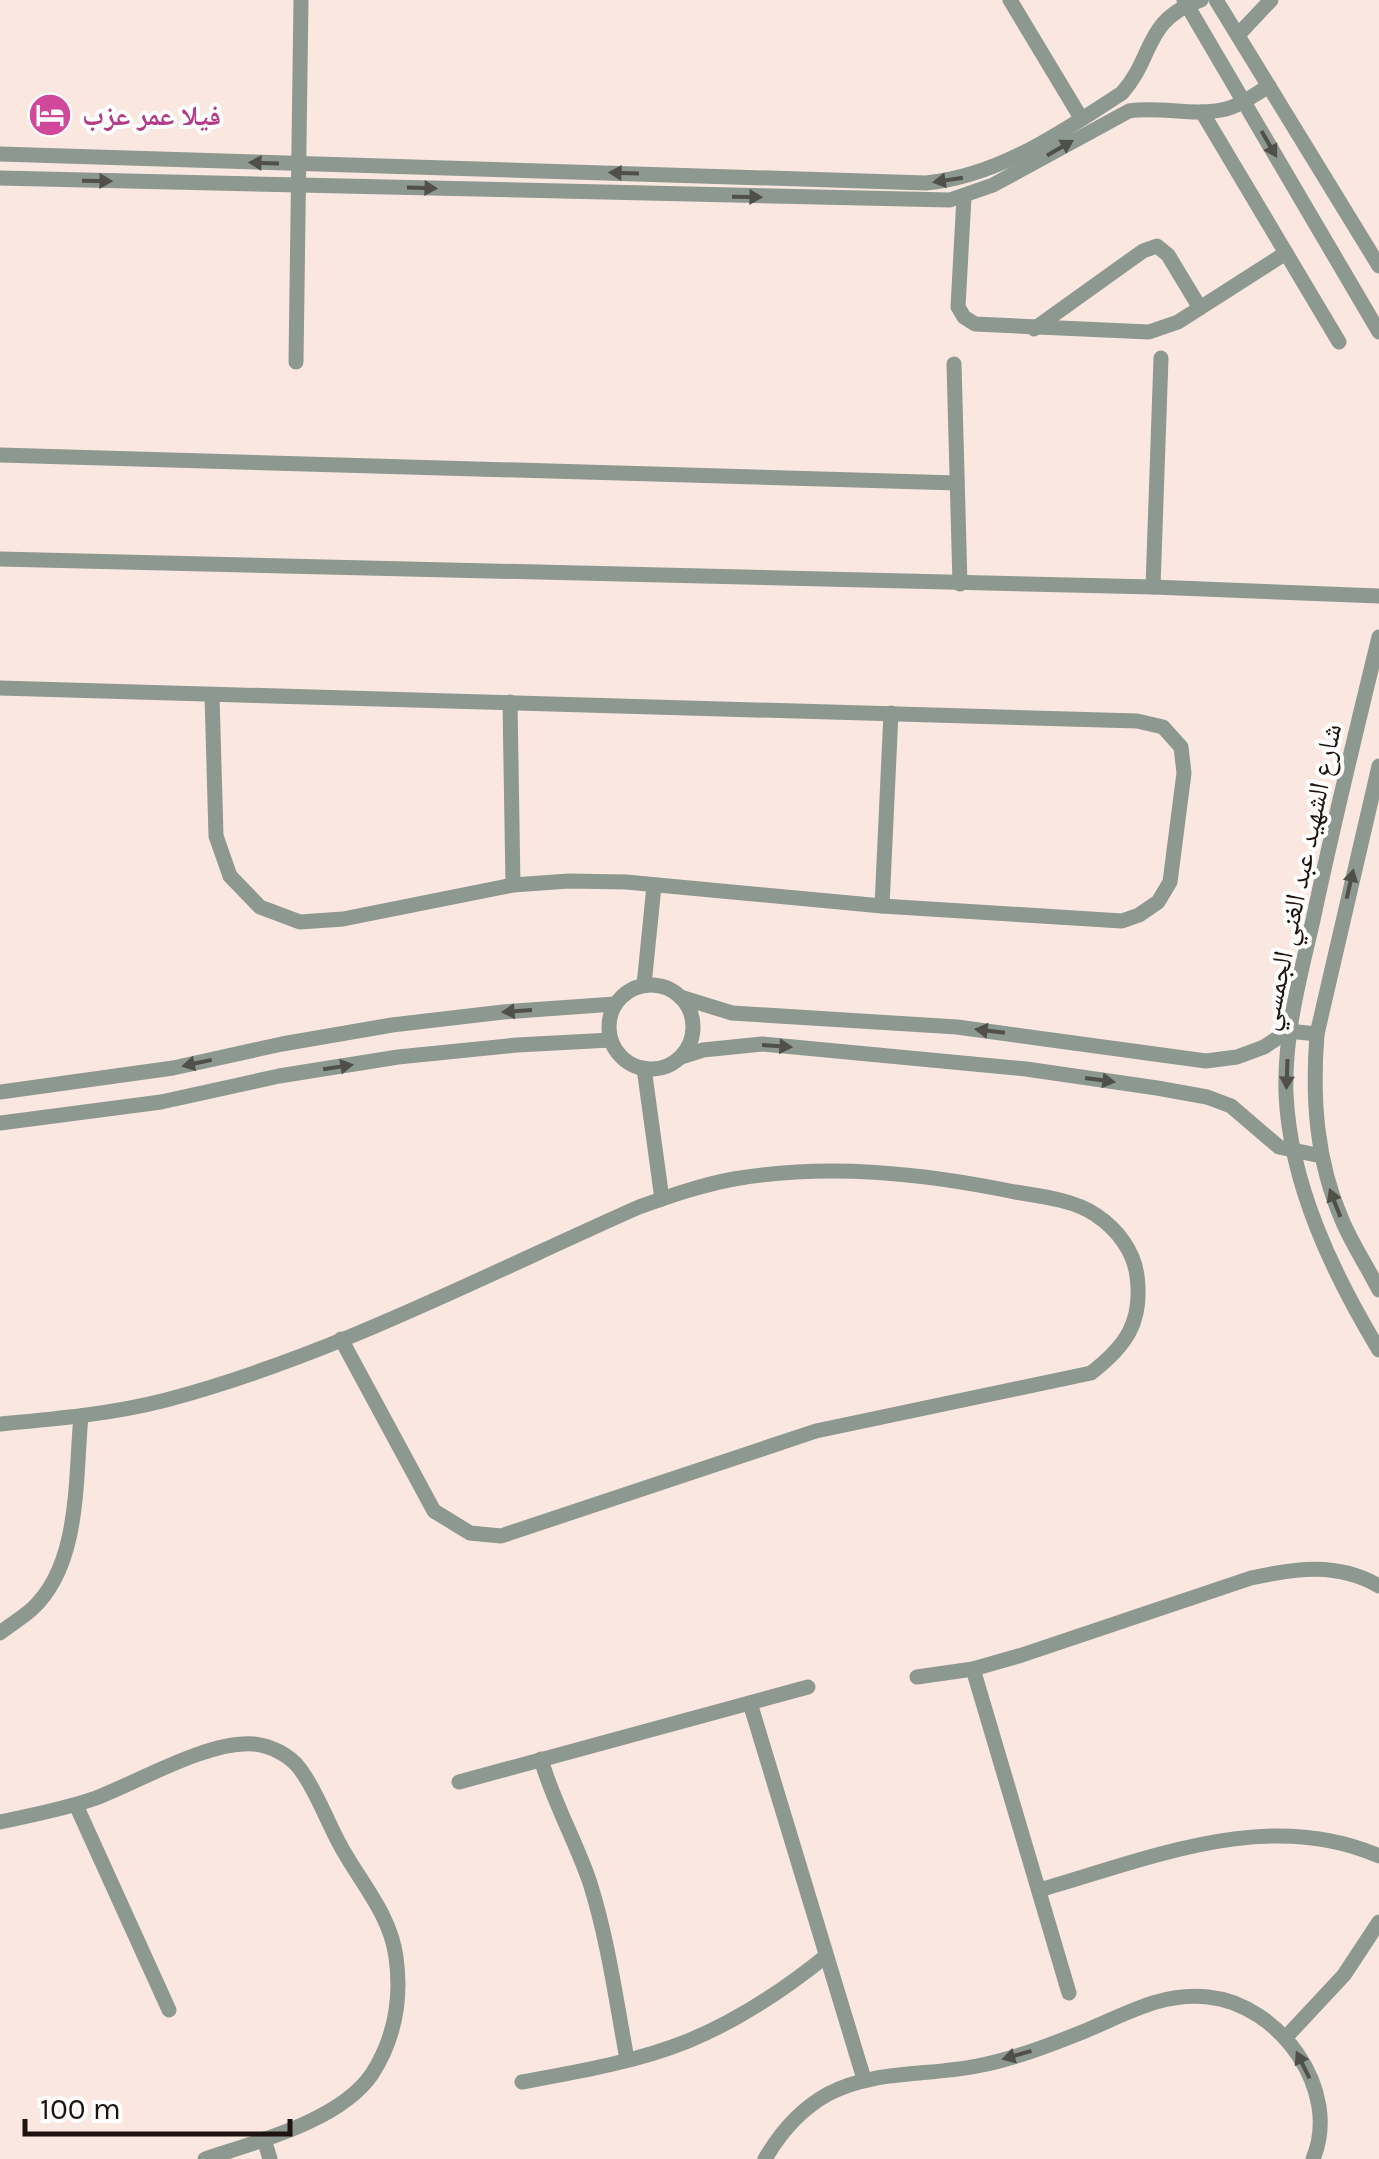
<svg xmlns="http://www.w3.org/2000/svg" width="1379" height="2159" viewBox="0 0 1379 2159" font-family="Karla,'Noto Naskh Arabic',sans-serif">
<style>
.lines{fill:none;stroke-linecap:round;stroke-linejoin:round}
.street{stroke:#8c9890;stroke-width:15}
.oneway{fill:#504f48}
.labels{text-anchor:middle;stroke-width:8;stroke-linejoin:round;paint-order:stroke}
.hotel-label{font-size:28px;font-weight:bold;fill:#b23c85;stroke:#fff;text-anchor:start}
.street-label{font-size:28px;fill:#1e130e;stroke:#fff}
</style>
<rect width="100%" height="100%" fill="#fae7df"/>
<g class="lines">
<g class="street">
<path d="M1010,0L1081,118"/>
<path d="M1184,0L1379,332"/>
<path d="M1216,0L1379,266"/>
<path d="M1238,35L1271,0"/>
<path d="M1202,112L1339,342"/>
<path d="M0,154L926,183C999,176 1062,132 1122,93C1155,56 1143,20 1201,0"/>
<path d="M0,178L950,200L993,185L1129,111C1161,106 1194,117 1226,109C1242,105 1255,94 1269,86"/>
<path d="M964,197L958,307L964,317L975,324L1149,332L1178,322L1286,253"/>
<path d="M1034,329L1143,251L1157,246L1168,255L1200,308"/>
<path d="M296,362L301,0"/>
<path d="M954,364L960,584"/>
<path d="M0,455L957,483"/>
<path d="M0,559L1153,587L1379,596"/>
<path d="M1153,587L1161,358"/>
<path d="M1379,637C1356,731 1333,825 1313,920C1300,977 1284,1034 1286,1094C1290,1184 1333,1274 1379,1350"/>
<path d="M0,688L1137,721L1163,727L1181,747L1184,773L1170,882L1158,902L1139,915L1122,921L882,906L626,882L569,881L513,885L343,919L300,922L260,907L230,876L216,836L212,695"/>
<path d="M510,702L513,885"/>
<path d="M1379,766L1317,1034C1312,1098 1316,1160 1342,1220C1352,1244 1367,1266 1379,1290"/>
<path d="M882,906L891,713"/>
<path d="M644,985L654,886"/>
<circle cx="651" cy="1027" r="42"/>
<path d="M680,997L732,1013L957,1027L1206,1061L1237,1057L1264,1047L1288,1031L1317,1034"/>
<path d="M681,1057L703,1050L762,1044L1026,1069L1157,1088L1207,1097L1231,1106L1279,1147L1321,1156"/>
<path d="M644,1068L662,1199"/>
<path d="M0,1092L173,1068L282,1044L392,1025L503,1012L615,1004"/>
<path d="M0,1123L161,1102L279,1076L398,1057L517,1045L611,1040"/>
<path d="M0,1424C55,1419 112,1414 166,1400C329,1357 485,1275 639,1207C670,1196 701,1185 734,1179C828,1163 922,1173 1015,1192C1040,1196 1075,1200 1096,1215C1117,1229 1134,1251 1137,1276C1143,1322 1126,1346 1091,1373L816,1431L501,1536L470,1533L434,1511L341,1339"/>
<path d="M0,1633C10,1625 22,1618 32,1609C81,1564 75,1478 81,1416"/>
<path d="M973,1669L1069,1993"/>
<path d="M917,1677L973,1669L1022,1655L1251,1578C1296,1568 1338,1562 1379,1586"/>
<path d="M750,1703L864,2079"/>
<path d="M541,1759C553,1802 576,1841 590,1883C608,1940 616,2000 627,2059"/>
<path d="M459,1782L808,1687"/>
<path d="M76,1805L169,2010"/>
<path d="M0,1822C32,1815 65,1809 96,1798C138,1782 209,1740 254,1744C271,1746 290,1755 300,1769C316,1790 326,1819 339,1843C359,1881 390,1913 396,1957C402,2000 395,2038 372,2074C340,2121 256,2142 205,2159"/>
<path d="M1039,1890C1148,1859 1268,1807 1379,1856"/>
<path d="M1287,2036L1344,1975L1379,1922"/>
<path d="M522,2082C577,2072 636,2062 688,2041C739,2020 784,1990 826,1956"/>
<path d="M264,2139L270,2159"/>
<path d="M765,2159C780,2133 801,2109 828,2094C872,2070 928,2076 977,2066C1014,2059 1050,2045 1085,2031C1126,2014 1162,1992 1208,1997C1279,2004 1342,2090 1313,2159"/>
</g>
</g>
<defs><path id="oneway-solid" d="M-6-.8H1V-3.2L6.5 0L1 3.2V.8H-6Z" transform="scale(2.5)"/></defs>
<g class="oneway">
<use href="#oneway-solid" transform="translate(1269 144) rotate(60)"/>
<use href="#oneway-solid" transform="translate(1060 148) rotate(-30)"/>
<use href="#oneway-solid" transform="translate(264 163) rotate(-178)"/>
<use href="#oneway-solid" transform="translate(624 173) rotate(-178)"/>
<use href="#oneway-solid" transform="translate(948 180) rotate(171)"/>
<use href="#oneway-solid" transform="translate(97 181) rotate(1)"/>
<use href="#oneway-solid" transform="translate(422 188) rotate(2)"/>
<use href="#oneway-solid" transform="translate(747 197) rotate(1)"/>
<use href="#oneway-solid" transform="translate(1350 884) rotate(-77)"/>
<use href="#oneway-solid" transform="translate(517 1011) rotate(176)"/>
<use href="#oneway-solid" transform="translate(990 1031) rotate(-173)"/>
<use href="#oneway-solid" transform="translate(777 1046) rotate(4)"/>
<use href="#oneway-solid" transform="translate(197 1063) rotate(168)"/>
<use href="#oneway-solid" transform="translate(338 1067) rotate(-9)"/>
<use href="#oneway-solid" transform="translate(1287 1074) rotate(92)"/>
<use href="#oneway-solid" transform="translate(1100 1080) rotate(8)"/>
<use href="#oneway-solid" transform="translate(1335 1203) rotate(-111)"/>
<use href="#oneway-solid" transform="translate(1017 2055) rotate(164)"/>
<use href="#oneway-solid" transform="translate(1303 2065) rotate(-116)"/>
</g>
<defs>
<g id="hotel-disc" transform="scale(2.25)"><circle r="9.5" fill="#d1479c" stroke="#fff"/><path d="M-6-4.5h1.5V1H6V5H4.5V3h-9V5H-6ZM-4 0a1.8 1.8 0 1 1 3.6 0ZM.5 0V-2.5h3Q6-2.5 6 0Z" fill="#fff"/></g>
</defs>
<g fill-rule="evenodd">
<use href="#hotel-disc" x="50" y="115"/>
</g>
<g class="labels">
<g class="hotel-label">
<text x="82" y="125">فيلا عمر عزب</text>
</g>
<g class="street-label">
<text transform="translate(1299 877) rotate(-78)" y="10">شارع الشهيد عبد الغني الجمسي</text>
</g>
</g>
<path d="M25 2119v15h265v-15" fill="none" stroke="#1e130e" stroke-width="5"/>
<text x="40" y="2119" font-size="30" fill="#1e130e" stroke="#ffffff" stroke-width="8" paint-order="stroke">100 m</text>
</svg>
